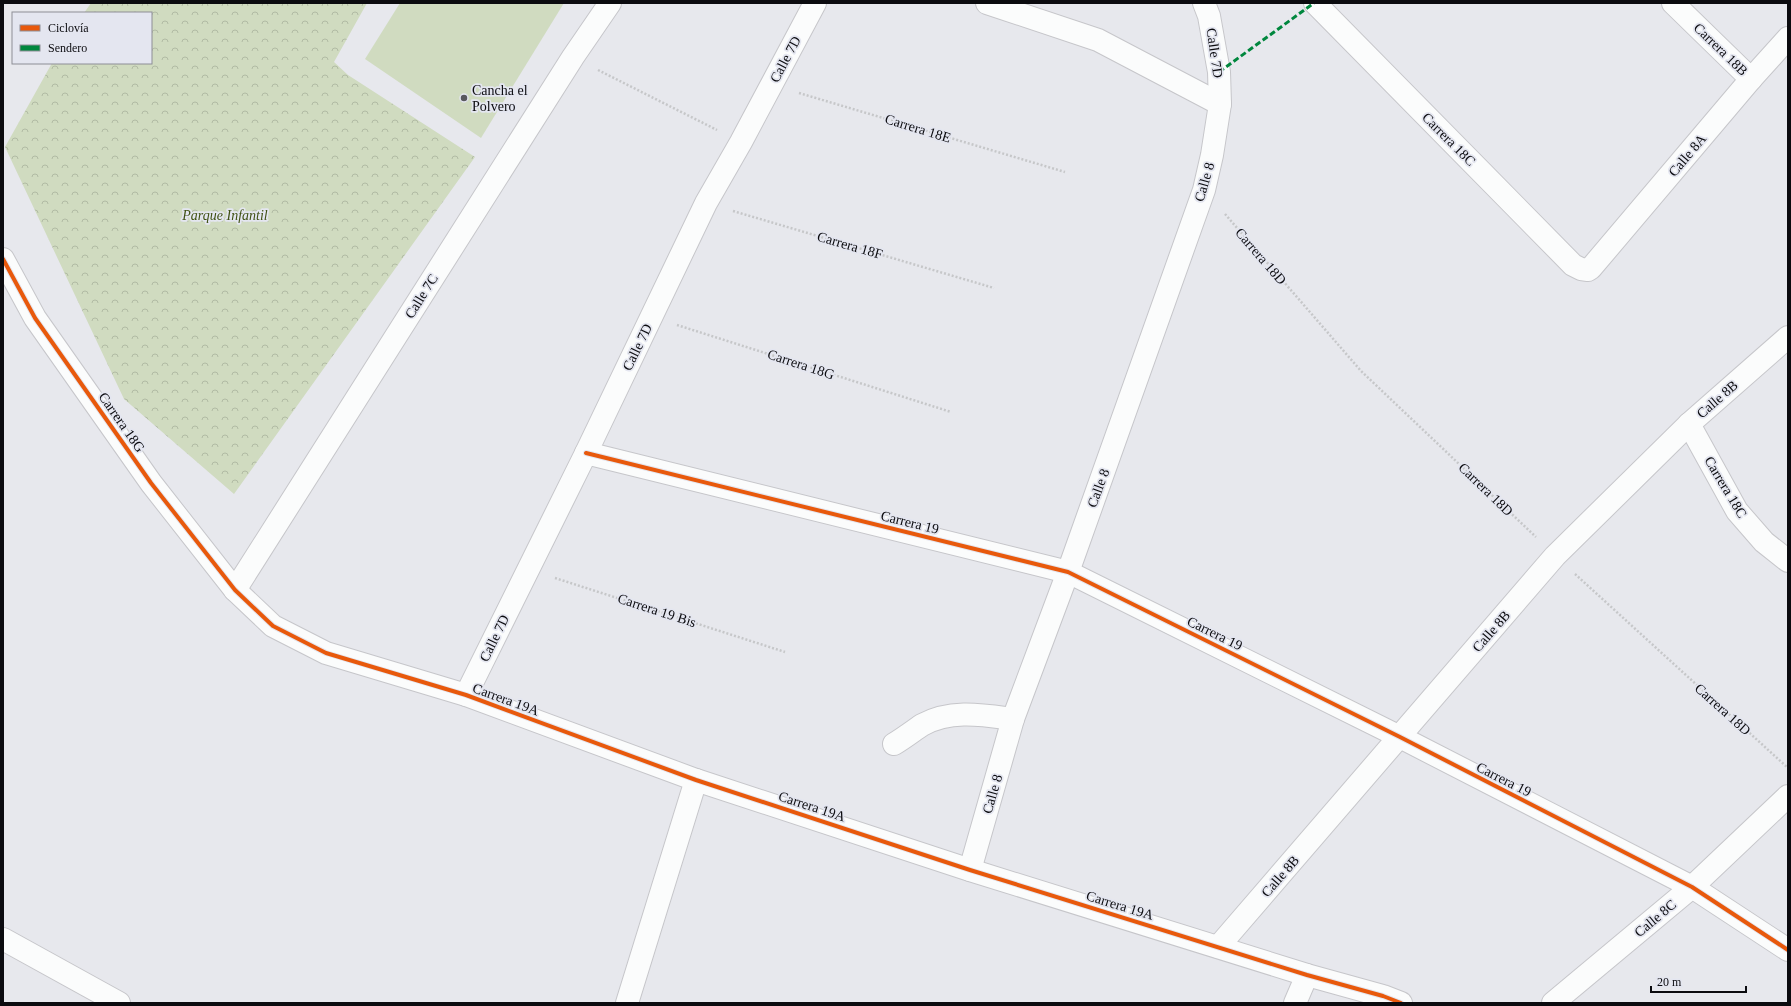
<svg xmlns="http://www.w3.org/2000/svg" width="1791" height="1006" viewBox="0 0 1791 1006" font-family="'Times New Roman',serif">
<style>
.park{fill:url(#park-crowns)}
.pitch{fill:#d0dbc0}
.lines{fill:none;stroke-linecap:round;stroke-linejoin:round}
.minor-casing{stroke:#c6c6ca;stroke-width:24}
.path{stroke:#c6c7c9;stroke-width:2.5;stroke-dasharray:2 2;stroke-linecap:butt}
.minor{stroke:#fbfcfc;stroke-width:22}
.quiet{stroke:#00873e;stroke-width:3;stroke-dasharray:6 3;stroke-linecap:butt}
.cycleway-casing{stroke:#e4e6f0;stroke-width:6}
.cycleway{stroke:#e8590c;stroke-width:4}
.poi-dot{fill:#58585d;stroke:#e4e6f0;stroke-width:1.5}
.labels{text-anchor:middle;stroke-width:3.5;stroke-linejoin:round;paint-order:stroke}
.street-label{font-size:14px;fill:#0b0b0f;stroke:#e4e6f0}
.poi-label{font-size:14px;fill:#0b0b0f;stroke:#e4e6f0;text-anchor:start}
.park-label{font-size:14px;font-style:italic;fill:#3f5113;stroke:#e4e6f0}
</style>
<defs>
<pattern id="park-crowns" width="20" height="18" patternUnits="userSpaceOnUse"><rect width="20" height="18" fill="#d0dbc0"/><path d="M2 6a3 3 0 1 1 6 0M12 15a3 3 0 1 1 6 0" fill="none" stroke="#b1bba4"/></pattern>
</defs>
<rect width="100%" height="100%" fill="#e7e8ed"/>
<path class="park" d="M91,3H367L334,62L348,75L475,157L234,494L124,399L5,147L52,63H151V13H84Z"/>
<path class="pitch" d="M400,3H564L481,138L365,59Z"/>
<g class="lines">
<g class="minor-casing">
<g id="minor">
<path d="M987,3L1098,40L1220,104"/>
<path d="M1315,3L1573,265L1581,269L1588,270L1591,268L1751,79L1788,38"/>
<path d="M1673,3L1751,79"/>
<path d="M3,259L35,318L151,483L235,590L273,626L326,653L466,695L696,780L970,870L1307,975L1383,996L1401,1003"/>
<path d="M1689,424L1737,511L1764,542L1788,561"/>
<path d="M586,453L1068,572L1400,737L1692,887L1788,950"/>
<path d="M235,590L573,57L610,3"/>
<path d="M466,695L586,453L706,203L741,142L815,3"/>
<path d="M894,744C904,738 913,731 922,725C951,709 983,715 1013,719"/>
<path d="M970,870L1013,719L1068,572L1204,190L1212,155L1220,104L1219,72L1209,16L1204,3"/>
<path d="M3,939L119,1003"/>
<path d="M1218,947L1555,556L1689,424L1788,337"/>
<path d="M627,1003L696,780"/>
<path d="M1295,1003L1307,975"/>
<path d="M1553,1003L1692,887L1788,796"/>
</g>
</g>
<g class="path">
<path d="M598,70L717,130"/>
<path d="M799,93L1065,172"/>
<path d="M733,211L994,288"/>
<path d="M1225,214L1361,371L1536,537"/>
<path d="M677,325L951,412"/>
<path d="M1575,574L1788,768"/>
<path d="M555,578L785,652"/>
</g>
<use href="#minor" class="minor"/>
<path class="quiet" d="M1219,72L1314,3"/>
<g class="cycleway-casing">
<g id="cycleway">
<path d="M3,259L35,318L151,483L235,590L273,626L326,653L466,695L696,780L970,870L1307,975L1383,996L1401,1003"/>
<path d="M586,453L1068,572L1400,737L1692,887L1788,950"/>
</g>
</g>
<use href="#cycleway" class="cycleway"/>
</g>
<circle class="poi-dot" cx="464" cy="98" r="4"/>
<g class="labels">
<g class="street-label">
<text transform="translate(1721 49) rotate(44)" y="5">Carrera 18B</text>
<text transform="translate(1215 53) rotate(82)" y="5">Calle 7D</text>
<text transform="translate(785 59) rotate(-62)" y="5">Calle 7D</text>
<text transform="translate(918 128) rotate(17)" y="5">Carrera 18E</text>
<text transform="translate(1449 139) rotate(45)" y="5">Carrera 18C</text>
<text transform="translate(1687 155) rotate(-50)" y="5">Calle 8A</text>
<text transform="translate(1204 182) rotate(-74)" y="5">Calle 8</text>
<text transform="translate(850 245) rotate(16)" y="5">Carrera 18F</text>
<text transform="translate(1261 256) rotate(49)" y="5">Carrera 18D</text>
<text transform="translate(421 296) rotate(-58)" y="5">Calle 7C</text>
<text transform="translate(637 347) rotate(-64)" y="5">Calle 7D</text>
<text transform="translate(801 364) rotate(18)" y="5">Carrera 18G</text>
<text transform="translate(1717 399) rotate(-41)" y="5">Calle 8B</text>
<text transform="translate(122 422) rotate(55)" y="5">Carrera 18G</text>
<text transform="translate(1726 487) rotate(59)" y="5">Carrera 18C</text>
<text transform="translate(1098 488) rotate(-70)" y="5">Calle 8</text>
<text transform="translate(1486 489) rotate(44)" y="5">Carrera 18D</text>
<text transform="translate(910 522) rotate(14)" y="5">Carrera 19</text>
<text transform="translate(657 610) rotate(18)" y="5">Carrera 19 Bis</text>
<text transform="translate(1491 631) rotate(-49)" y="5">Calle 8B</text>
<text transform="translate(1215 633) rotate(26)" y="5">Carrera 19</text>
<text transform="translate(494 638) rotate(-64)" y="5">Calle 7D</text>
<text transform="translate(506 699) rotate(20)" y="5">Carrera 19A</text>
<text transform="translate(1723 709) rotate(42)" y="5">Carrera 18D</text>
<text transform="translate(1504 779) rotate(27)" y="5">Carrera 19</text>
<text transform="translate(992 794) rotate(-74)" y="5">Calle 8</text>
<text transform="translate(812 806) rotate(18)" y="5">Carrera 19A</text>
<text transform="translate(1280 876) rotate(-49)" y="5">Calle 8B</text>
<text transform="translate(1120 905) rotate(17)" y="5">Carrera 19A</text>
<text transform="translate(1655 918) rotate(-40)" y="5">Calle 8C</text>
</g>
<g class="poi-label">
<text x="472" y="95">Cancha el<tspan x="472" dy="16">Polvero</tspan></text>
</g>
<g class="park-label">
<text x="225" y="220">Parque Infantil</text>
</g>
</g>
<rect width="1791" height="1006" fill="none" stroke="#0b0b0f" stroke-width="8"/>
<rect x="12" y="12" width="140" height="52" fill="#e4e6f0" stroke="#8d8e96"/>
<rect x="20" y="25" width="20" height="6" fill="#e8590c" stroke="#8d8e96"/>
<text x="48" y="32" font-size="12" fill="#0b0b0f">Ciclovía</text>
<rect x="20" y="45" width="20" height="6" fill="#00873e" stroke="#8d8e96"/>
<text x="48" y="52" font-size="12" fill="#0b0b0f">Sendero</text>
<path d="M1651 986v6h95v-6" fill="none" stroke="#0b0b0f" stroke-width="2"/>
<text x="1657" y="986" font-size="12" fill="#0b0b0f" stroke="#e4e6f0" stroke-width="3" paint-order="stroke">20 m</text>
</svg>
